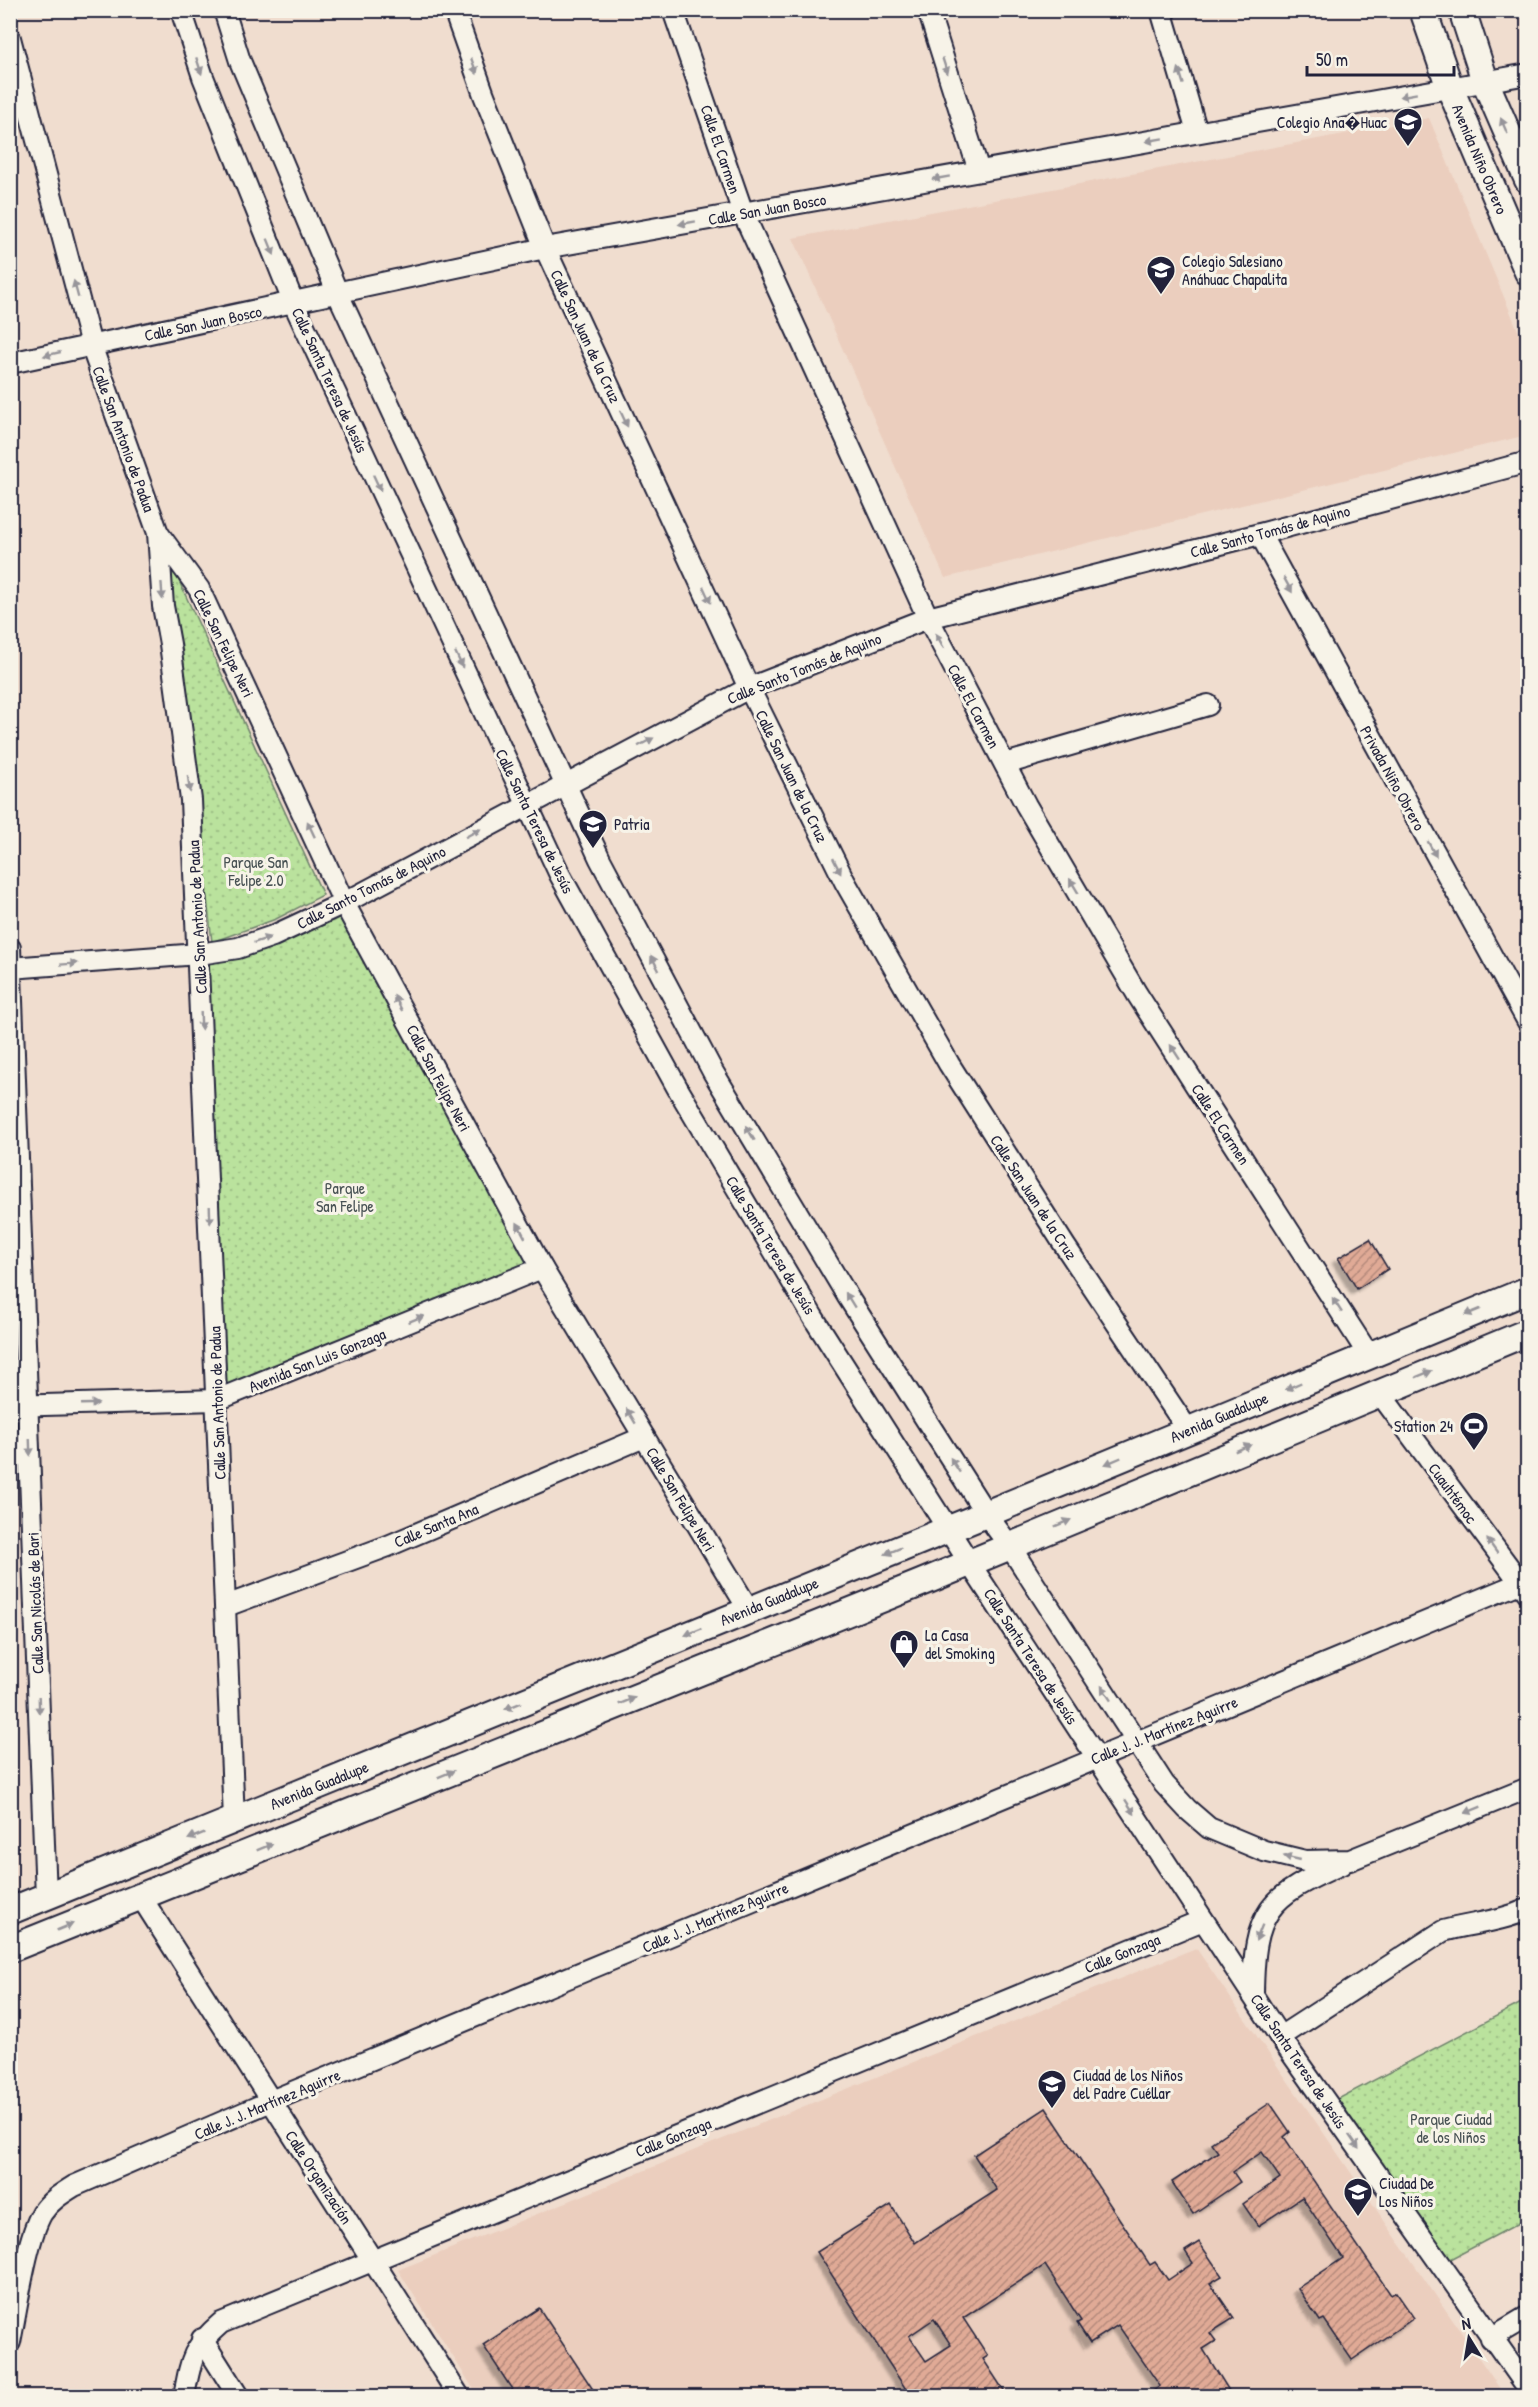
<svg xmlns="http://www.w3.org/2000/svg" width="1538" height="2407" viewBox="0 0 1538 2407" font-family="'Patrick Hand',sans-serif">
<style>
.built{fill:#ebcebe}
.grass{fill:url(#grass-dots);stroke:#6e826c;stroke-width:1.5}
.building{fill:url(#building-hatch);stroke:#22223b;stroke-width:1.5;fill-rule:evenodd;filter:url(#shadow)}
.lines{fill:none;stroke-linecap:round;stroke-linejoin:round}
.minor-casing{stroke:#22223b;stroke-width:24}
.major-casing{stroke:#22223b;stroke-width:30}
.minor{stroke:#f7f3e8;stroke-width:20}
.major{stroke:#f7f3e8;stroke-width:26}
.oneway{fill:#97959a}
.labels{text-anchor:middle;stroke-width:6;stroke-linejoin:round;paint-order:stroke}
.poi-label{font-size:16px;fill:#22223b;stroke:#f7f3e8;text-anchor:start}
.street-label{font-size:16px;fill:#22223b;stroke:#f7f3e8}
.park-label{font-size:16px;fill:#485254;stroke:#f7f3e8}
</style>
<defs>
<pattern id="grass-dots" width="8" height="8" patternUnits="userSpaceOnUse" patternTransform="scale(1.5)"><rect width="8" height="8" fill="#bae29d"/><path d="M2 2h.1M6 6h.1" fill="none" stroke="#a0c288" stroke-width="1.8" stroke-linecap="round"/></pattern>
<pattern id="building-hatch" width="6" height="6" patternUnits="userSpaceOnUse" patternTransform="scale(1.5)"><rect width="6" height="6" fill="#e0aa96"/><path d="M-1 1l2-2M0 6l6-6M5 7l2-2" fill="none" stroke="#b58a7c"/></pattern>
<filter id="shadow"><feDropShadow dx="-5.5" dy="5.5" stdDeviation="1.5" flood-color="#0004"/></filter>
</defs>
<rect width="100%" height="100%" fill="#f0ddcf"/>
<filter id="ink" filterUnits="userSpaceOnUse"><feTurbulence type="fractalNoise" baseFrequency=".0167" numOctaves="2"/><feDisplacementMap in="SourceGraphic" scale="12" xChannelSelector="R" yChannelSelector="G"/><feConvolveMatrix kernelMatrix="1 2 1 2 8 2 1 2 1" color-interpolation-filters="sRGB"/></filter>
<g filter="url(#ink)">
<g class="built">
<path d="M1429,118L1527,352V435L945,578L793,238Z"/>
<path d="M1196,1948L1505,2396H478L398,2270Z"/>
</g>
<g class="grass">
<path d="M168,557L323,895L276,919L212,942Z"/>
<path d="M341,910L531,1265L220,1395L207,956Z"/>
<path d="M1527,2000V2219L1449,2260L1338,2099Z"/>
</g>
<g class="building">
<path d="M1370,1239L1388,1269L1357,1289L1338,1258Z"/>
<path d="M1270,2103L1290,2132L1284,2137L1391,2295L1396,2292L1414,2318L1352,2360L1324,2319L1320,2321L1298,2288L1343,2258L1302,2197L1258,2226L1243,2204L1280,2178L1262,2152L1233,2172L1240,2182L1193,2214L1172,2182L1218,2152L1211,2143Z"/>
<path d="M1046,2108L1150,2265L1155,2262L1168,2280L1193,2263L1185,2251L1199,2242L1222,2276L1210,2283L1234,2318L1210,2333L1216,2341L1203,2349L1233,2397H1145L1160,2386L1118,2325L1090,2343L1077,2323L1081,2321L1045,2265L963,2318L988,2356L983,2359L1008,2397H911L868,2331L817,2252L891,2205L915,2243L997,2190L974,2155ZM934,2319L951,2345L926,2361L909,2336Z"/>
<path d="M539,2308L598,2397H517L483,2345Z"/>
</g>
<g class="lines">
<g class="minor-casing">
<g id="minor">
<path d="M181,10L203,77L294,304L560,875L678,1089L813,1317L976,1573L1280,2037L1528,2388"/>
<path d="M224,10L240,61L338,294L600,859L713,1072L848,1297L986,1514L1009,1545L1164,1784L1187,1809L1209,1828L1264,1851L1305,1861L1350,1860L1528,1788"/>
<path d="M454,10L484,95L545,248L749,688L845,882L949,1064L1065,1246L1188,1430"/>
<path d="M673,10L743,213L928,618L1026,805L1137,994L1368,1354"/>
<path d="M928,10L979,171"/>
<path d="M1161,10L1197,132"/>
<path d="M10,38L91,345L158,533L163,606L170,644L191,800L234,1820"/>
<path d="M10,363L545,248L1528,74"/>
<path d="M158,533L199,589L344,903L542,1268L749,1610"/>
<path d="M1260,534L1528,1022"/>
<path d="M1005,764L1208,705"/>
<path d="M10,948L46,1897"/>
<path d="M10,968L199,954L238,948L273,936L344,903L749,688L928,618L1260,534L1528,462"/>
<path d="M1379,1392L1528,1593"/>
<path d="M10,1406L217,1400L542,1268"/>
<path d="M226,1606L388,1546L644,1437"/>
<path d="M141,1897L459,2396"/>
<path d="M1253,1994C1254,1911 1267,1897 1342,1864"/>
<path d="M1280,2037L1443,1931C1472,1923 1500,1922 1528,1909"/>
<path d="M1491,2338L1528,2316"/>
<path d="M202,2339L238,2396"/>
<path d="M10,2342C17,2309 26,2240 42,2213C50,2201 61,2194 74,2186L271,2101L1520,1583"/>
<path d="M184,2396C191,2359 192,2348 221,2323L1203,1920"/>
</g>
</g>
<g class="major-casing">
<g id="major">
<path d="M1423,10L1450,88L1528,272"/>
<path d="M1462,10L1485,81L1528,180"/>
<path d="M10,1911L986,1514L1528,1290"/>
<path d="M10,1949L921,1583L1528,1332"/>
</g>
</g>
<use href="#minor" class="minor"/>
<use href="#major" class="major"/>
</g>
<defs><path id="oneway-solid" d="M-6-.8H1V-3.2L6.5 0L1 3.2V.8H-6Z" transform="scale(1.5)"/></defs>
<g class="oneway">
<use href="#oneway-solid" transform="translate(199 66) rotate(72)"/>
<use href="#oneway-solid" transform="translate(474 66) rotate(70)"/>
<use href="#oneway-solid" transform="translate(945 66) rotate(72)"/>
<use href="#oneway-solid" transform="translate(1181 76) rotate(-107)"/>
<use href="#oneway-solid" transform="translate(1408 95) rotate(170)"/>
<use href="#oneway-solid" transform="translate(1504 126) rotate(-113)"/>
<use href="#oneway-solid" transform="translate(1154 140) rotate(170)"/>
<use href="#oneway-solid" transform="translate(941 178) rotate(170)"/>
<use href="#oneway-solid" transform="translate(687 223) rotate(170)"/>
<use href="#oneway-solid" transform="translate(271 247) rotate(68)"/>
<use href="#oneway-solid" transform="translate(76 289) rotate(-105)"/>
<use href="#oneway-solid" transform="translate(52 354) rotate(167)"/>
<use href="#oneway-solid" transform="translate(624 419) rotate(65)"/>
<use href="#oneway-solid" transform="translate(377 483) rotate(65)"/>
<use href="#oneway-solid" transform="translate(1288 585) rotate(61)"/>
<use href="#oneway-solid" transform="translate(162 591) rotate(86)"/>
<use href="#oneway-solid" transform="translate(707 595) rotate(65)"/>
<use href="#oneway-solid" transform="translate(940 641) rotate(-118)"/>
<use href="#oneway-solid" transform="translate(459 660) rotate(65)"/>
<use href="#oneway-solid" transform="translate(646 742) rotate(-28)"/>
<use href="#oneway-solid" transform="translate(189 784) rotate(82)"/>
<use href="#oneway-solid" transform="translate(311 829) rotate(-115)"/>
<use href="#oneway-solid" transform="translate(473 833) rotate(-28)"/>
<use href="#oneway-solid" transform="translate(1432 849) rotate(61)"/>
<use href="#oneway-solid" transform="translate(837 866) rotate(64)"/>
<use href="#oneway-solid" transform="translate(1074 886) rotate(-121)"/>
<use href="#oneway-solid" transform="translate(262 940) rotate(-19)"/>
<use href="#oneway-solid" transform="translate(655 963) rotate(-118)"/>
<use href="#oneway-solid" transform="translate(69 964) rotate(-4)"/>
<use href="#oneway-solid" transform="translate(398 1003) rotate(-118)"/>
<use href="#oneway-solid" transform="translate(201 1021) rotate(88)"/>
<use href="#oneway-solid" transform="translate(1175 1052) rotate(-123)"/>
<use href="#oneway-solid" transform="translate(750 1133) rotate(-121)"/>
<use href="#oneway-solid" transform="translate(210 1215) rotate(88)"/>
<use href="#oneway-solid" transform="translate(521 1230) rotate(-118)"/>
<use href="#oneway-solid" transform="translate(850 1300) rotate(-122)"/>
<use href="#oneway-solid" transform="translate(1337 1305) rotate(-123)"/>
<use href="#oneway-solid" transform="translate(1473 1312) rotate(158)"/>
<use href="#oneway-solid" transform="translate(416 1319) rotate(-22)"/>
<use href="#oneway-solid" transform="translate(1424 1374) rotate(-22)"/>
<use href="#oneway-solid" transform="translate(1293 1386) rotate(157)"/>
<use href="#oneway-solid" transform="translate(90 1404) rotate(-2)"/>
<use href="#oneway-solid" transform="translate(631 1416) rotate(-121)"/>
<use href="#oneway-solid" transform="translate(30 1447) rotate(88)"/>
<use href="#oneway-solid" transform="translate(1243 1448) rotate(-23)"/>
<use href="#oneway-solid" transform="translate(1113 1461) rotate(157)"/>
<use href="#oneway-solid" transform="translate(955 1465) rotate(-123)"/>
<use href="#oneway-solid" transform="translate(1063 1523) rotate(-23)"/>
<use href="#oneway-solid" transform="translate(1492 1546) rotate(-126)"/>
<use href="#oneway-solid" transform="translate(893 1551) rotate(158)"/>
<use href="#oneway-solid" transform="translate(693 1632) rotate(158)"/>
<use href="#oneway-solid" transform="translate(1106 1693) rotate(-123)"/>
<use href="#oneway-solid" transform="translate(627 1701) rotate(-22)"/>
<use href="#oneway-solid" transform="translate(39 1705) rotate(88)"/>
<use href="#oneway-solid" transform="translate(513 1706) rotate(158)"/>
<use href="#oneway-solid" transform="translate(446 1774) rotate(-22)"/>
<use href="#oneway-solid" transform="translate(1130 1807) rotate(57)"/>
<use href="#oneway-solid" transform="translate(1473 1810) rotate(158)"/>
<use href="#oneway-solid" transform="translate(196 1836) rotate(158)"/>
<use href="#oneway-solid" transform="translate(265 1847) rotate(-22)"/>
<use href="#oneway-solid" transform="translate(1292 1858) rotate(-167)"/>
<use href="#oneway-solid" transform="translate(65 1927) rotate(-22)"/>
<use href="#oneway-solid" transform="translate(1259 1933) rotate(112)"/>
<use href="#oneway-solid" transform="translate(1354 2142) rotate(55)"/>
</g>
</g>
<defs>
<g id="university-pin" transform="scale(1.5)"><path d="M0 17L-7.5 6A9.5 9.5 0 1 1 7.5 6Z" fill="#22223b" stroke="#f7f3e8"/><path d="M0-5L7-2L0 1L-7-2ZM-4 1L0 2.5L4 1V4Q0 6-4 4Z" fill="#fff"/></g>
<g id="school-pin" transform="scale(1.5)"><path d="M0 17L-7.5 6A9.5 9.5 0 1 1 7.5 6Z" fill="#22223b" stroke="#f7f3e8"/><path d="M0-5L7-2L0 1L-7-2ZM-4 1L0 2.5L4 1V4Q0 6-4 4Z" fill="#fff"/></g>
<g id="stadium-pin" transform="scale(1.5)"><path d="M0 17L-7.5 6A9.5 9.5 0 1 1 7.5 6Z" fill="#22223b" stroke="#f7f3e8"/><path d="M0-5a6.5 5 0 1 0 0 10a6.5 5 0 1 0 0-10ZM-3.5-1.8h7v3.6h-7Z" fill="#fff"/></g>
<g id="shop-pin" transform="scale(1.5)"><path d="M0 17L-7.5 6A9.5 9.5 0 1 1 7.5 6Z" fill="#22223b" stroke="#f7f3e8"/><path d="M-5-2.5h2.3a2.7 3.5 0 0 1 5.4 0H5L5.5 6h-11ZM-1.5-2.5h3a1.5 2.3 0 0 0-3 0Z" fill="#fff"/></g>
</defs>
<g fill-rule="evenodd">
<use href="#university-pin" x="1408" y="122"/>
<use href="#university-pin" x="1161" y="270"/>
<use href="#school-pin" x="593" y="824"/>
<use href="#stadium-pin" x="1474" y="1426"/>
<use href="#shop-pin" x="904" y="1644"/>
<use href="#school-pin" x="1052" y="2084"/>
<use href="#school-pin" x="1358" y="2192"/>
</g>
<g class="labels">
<g class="poi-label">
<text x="1387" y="128" text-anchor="end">Colegio Ana�Huac</text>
<text x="1182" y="267">Colegio Salesiano<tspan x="1182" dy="18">Anáhuac Chapalita</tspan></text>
<text x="614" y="830">Patria</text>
<text x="1453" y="1432" text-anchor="end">Station 24</text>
<text x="925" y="1641">La Casa<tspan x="925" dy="18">del Smoking</tspan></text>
<text x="1073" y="2081">Ciudad de los Niños<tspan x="1073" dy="18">del Padre Cuéllar</tspan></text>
<text x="1379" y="2189">Ciudad De<tspan x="1379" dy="18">Los Niños</tspan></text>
</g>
<g class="street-label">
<text transform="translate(721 149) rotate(71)" y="6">Calle El Carmen</text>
<text transform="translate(1480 159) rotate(67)" y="6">Avenida Niño Obrero</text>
<text transform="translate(767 209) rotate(-10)" y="6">Calle San Juan Bosco</text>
<text transform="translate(203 323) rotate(-12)" y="6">Calle San Juan Bosco</text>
<text transform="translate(586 336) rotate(65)" y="6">Calle San Juan de la Cruz</text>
<text transform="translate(330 380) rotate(65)" y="6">Calle Santa Teresa de Jesús</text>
<text transform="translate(124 439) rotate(70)" y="6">Calle San Antonio de Padua</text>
<text transform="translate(1270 531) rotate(-15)" y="6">Calle Santo Tomás de Aquino</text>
<text transform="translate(224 643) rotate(64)" y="6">Calle San Felipe Neri</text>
<text transform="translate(804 668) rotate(-22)" y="6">Calle Santo Tomás de Aquino</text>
<text transform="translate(974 706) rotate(62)" y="6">Calle El Carmen</text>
<text transform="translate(792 776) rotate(64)" y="6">Calle San Juan de la Cruz</text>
<text transform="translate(1393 778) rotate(61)" y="6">Privada Niño Obrero</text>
<text transform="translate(535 821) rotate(64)" y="6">Calle Santa Teresa de Jesús</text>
<text transform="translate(371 887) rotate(-27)" y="6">Calle Santo Tomás de Aquino</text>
<text transform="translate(197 917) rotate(-93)" y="6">Calle San Antonio de Padua</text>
<text transform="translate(439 1078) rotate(62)" y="6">Calle San Felipe Neri</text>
<text transform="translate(1221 1124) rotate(57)" y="6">Calle El Carmen</text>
<text transform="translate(1034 1197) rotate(57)" y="6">Calle San Juan de la Cruz</text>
<text transform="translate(771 1245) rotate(59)" y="6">Calle Santa Teresa de Jesús</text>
<text transform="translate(317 1360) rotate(-22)" y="6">Avenida San Luis Gonzaga</text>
<text transform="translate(217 1403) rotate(-92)" y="6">Calle San Antonio de Padua</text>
<text transform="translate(1219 1417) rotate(-23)" y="6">Avenida Guadalupe</text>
<text transform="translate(1453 1493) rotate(54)" y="6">Cuauhtémoc</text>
<text transform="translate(681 1499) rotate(59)" y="6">Calle San Felipe Neri</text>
<text transform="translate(436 1525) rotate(-23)" y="6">Calle Santa Ana</text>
<text transform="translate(769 1601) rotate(-22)" y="6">Avenida Guadalupe</text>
<text transform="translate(35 1603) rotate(-92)" y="6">Calle San Nicolás de Bari</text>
<text transform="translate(1031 1656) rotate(57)" y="6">Calle Santa Teresa de Jesús</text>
<text transform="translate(1164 1730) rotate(-22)" y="6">Calle J. J. Martínez Aguirre</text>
<text transform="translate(319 1785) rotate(-22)" y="6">Avenida Guadalupe</text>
<text transform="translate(715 1917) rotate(-23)" y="6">Calle J. J. Martínez Aguirre</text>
<text transform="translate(1122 1953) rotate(-22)" y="6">Calle Gonzaga</text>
<text transform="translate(1299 2061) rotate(56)" y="6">Calle Santa Teresa de Jesús</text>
<text transform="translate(267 2104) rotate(-23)" y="6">Calle J. J. Martínez Aguirre</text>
<text transform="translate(673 2137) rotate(-22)" y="6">Calle Gonzaga</text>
<text transform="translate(319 2177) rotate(57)" y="6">Calle Organización</text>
</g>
<g class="park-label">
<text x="256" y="868">Parque San<tspan x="256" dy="18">Felipe 2.0</tspan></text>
<text x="345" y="1194">Parque<tspan x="345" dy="18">San Felipe</tspan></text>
<text x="1451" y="2125">Parque Ciudad<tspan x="1451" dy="18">de los Niños</tspan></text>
</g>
</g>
<rect width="1538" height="2407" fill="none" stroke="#f7f3e8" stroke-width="36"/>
<rect x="18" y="18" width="1502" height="2371" fill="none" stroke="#22223b" stroke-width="2" filter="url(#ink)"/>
<g transform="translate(1469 2338) rotate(349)" stroke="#f7f3e8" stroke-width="4.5" paint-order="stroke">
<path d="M0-4.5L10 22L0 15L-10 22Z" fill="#22223b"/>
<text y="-9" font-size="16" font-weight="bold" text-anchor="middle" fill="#22223b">N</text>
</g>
<path d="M1307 66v9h147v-9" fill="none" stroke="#22223b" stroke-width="3"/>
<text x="1316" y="66" font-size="18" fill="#22223b" stroke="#f7f3e8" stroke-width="4.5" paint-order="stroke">50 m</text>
</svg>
